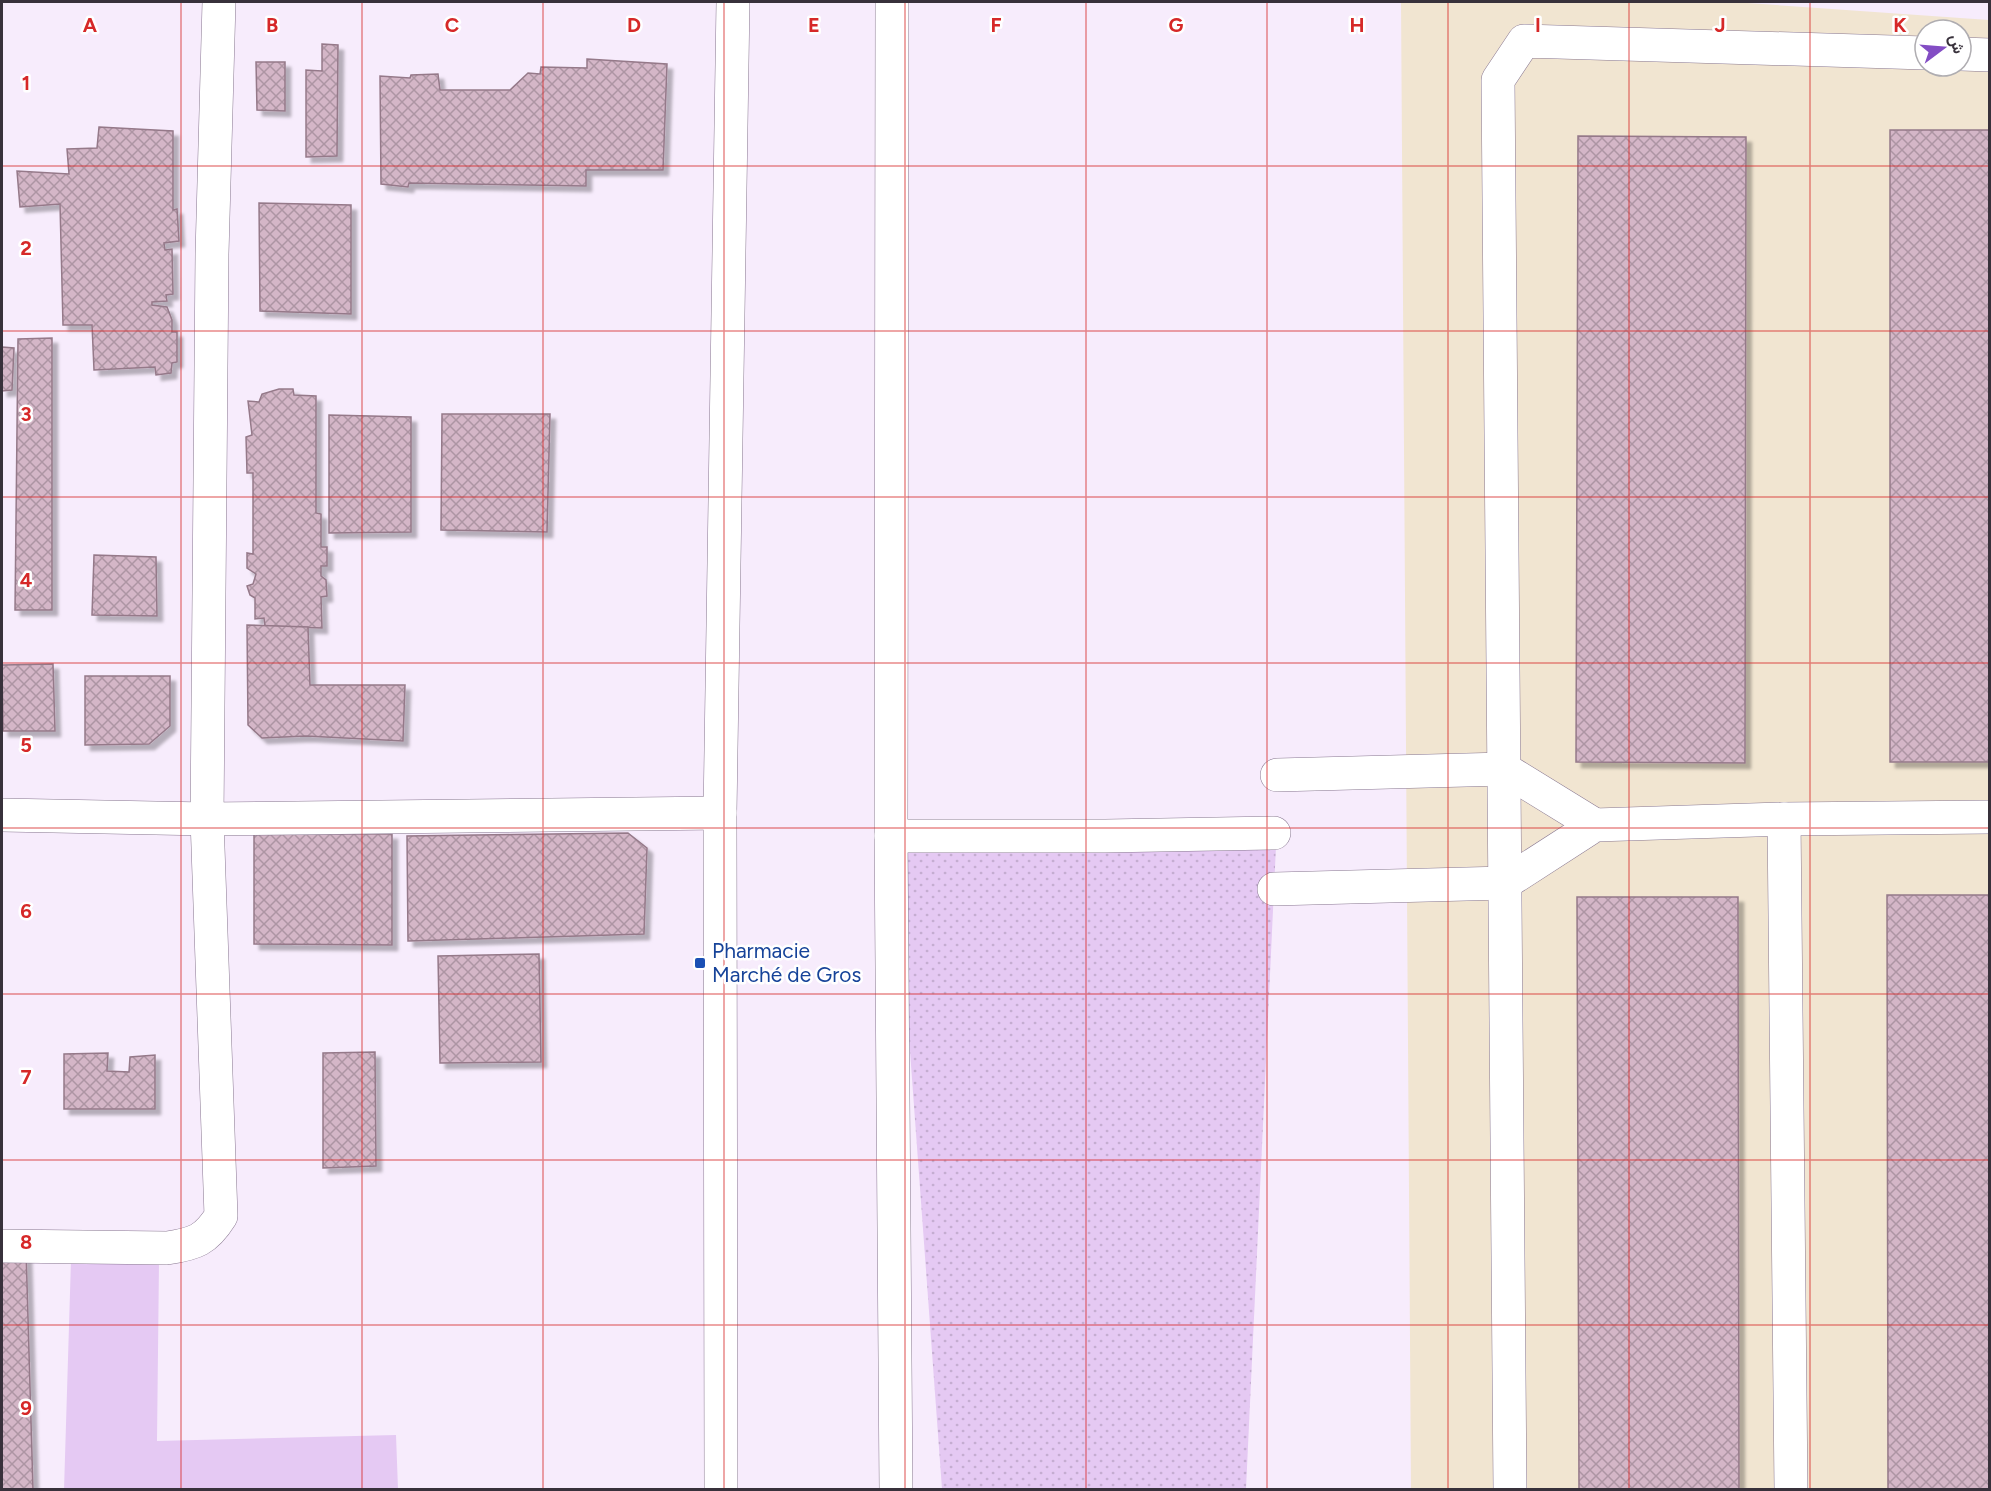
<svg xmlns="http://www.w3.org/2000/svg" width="1991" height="1491" viewBox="0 0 1991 1491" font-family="Figtree,Vazirmatn,sans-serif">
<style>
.commercial{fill:#f1e5d1;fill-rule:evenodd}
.grass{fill:#e5c9f3}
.park{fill:url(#park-dots)}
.building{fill:url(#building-cross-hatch);stroke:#957989;stroke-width:1.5;filter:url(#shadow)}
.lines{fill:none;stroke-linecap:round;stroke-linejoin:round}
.minor-casing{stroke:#897891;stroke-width:34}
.minor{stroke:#fff;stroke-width:33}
.grid{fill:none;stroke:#d62828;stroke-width:1.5;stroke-opacity:0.55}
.transit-dot{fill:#1a4fb4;stroke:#fff;stroke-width:2}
.labels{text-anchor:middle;stroke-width:5;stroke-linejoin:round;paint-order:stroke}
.transit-label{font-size:21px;fill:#164399;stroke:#fff;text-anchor:start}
.grid-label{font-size:20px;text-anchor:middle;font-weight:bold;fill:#d62828;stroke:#fff;stroke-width:5;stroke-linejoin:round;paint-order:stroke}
</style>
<defs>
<pattern id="park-dots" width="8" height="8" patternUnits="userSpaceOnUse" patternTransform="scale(1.5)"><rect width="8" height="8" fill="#e5c9f3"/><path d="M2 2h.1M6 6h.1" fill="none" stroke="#c5add1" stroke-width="1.8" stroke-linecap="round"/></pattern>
<pattern id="building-cross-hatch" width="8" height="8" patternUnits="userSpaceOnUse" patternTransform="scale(1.5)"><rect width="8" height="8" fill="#d4b6c7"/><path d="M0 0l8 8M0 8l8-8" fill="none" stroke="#ad95a3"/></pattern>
<filter id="shadow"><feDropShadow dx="5.5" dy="5.5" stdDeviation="1.5" flood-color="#0004"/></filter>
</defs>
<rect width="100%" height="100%" fill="#f7ecfc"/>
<path class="commercial" d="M1401,2H1733L1989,20V1489H1411ZM1925,30H1961V66H1925Z"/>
<path class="grass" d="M71,1260L159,1262L157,1441L396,1435L398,1489L64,1490Z"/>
<path class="park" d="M895,846H1276L1246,1489H942Z"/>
<g class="building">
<path d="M322,44L338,45L337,156L306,157V70L322,71Z"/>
<path d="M587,59L667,64L663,170H586V186L409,183L408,187L381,184L380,76L410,78L411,75L438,74L440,90H510L528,73L540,74L541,67L587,68Z"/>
<path d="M256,62H285V111L257,110Z"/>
<path d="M99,127L173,131V210L177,209L179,241L164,243L165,250L172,249L173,294L166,295L167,301L152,302V305L167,307L172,320V332H177V362L172,363L171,373L156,375L155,367L94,370L92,325H63L60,204L20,207L17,171L69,174L67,149L97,148Z"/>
<rect x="1890" y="130" width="100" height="632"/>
<path d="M1578,136L1746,137L1745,763L1576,762Z"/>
<path d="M259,203L351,205V314L260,311Z"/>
<path d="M52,338V610H15L18,339Z"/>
<path d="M2,347L14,348L12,390L2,391Z"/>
<path d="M279,389H293L294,395L316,396V513L321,514V547H327V566H321V576L326,580L327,596L321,597L322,628L265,626L264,618L255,619V598L250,595L247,586L253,584L256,574L247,568V553L253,554V473H247L246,437L252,435L248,401L259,402L262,394Z"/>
<path d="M442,414H550L547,532L441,530Z"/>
<path d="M329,415L411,417V532L329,533Z"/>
<path d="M94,555L156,557L157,616L92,615Z"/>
<path d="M247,625L308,627L310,685H405L403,741L306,736L262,738L248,725Z"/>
<path d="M53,664L55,731H3L2,665Z"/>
<path d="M85,676H170V726L149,744L85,745Z"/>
<path d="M254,833L392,834V945L254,944Z"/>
<path d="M628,833L647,848L644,934L408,941L407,836Z"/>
<path d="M1887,895H1990V1490H1888Z"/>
<path d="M1577,897H1738L1739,1490H1579Z"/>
<path d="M539,954L541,1062L440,1063L438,956Z"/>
<path d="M375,1052L376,1166L323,1168V1053Z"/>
<path d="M108,1053L107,1071L129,1072L130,1057L155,1055V1109H64V1054Z"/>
<path d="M26,1249L33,1490H2V1250Z"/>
</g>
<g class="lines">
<g class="minor-casing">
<g id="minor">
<path d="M892,2L891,836L896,1490"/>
<path d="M1961,54L1990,55"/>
<path d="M1277,775L1504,769L1595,825"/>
<path d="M2,815L207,819L720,813"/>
<path d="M1784,819L1791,1490"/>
<path d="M891,836H1105L1274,833"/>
<path d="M1274,889L1505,883L1595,825L1784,819L1990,817"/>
<path d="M2,1246L167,1248C195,1244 206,1240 221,1216L207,819L212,254L219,2"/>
<path d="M721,1490L720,813L733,2"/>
<path d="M1510,1490L1498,80L1524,41L1925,53"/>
</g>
</g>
<use href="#minor" class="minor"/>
</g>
<path class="grid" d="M181,2V1490M362,2V1490M543,2V1490M724,2V1490M905,2V1490M1086,2V1490M1267,2V1490M1448,2V1490M1629,2V1490M1810,2V1490M2,166H1990M2,331H1990M2,497H1990M2,663H1990M2,828H1990M2,994H1990M2,1160H1990M2,1325H1990"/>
<rect class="transit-dot" x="694" y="957" width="12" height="12" rx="3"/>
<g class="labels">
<g class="transit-label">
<text x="712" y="958">Pharmacie<tspan x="712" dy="24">Marché de Gros</tspan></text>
</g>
</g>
<g class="grid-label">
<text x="90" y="32">A</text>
<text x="272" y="32">B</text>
<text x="452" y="32">C</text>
<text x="634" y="32">D</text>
<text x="814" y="32">E</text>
<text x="996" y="32">F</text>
<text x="1176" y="32">G</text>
<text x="1357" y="32">H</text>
<text x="1538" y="32">I</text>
<text x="1720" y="32">J</text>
<text x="1900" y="32">K</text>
<text x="26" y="90">1</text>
<text x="26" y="255">2</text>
<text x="26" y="421">3</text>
<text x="26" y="587">4</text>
<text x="26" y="752">5</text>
<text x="26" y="918">6</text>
<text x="26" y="1084">7</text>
<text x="26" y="1249">8</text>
<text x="26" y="1415">9</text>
</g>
<rect width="1991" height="1491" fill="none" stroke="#38313b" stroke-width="6"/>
<g transform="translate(1943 48) rotate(74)"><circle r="28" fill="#ffffff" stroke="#afadb1" stroke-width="1.5"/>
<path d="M0-4.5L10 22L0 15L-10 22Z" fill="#834dc4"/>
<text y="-9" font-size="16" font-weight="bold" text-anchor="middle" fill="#38313b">ش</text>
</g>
</svg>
